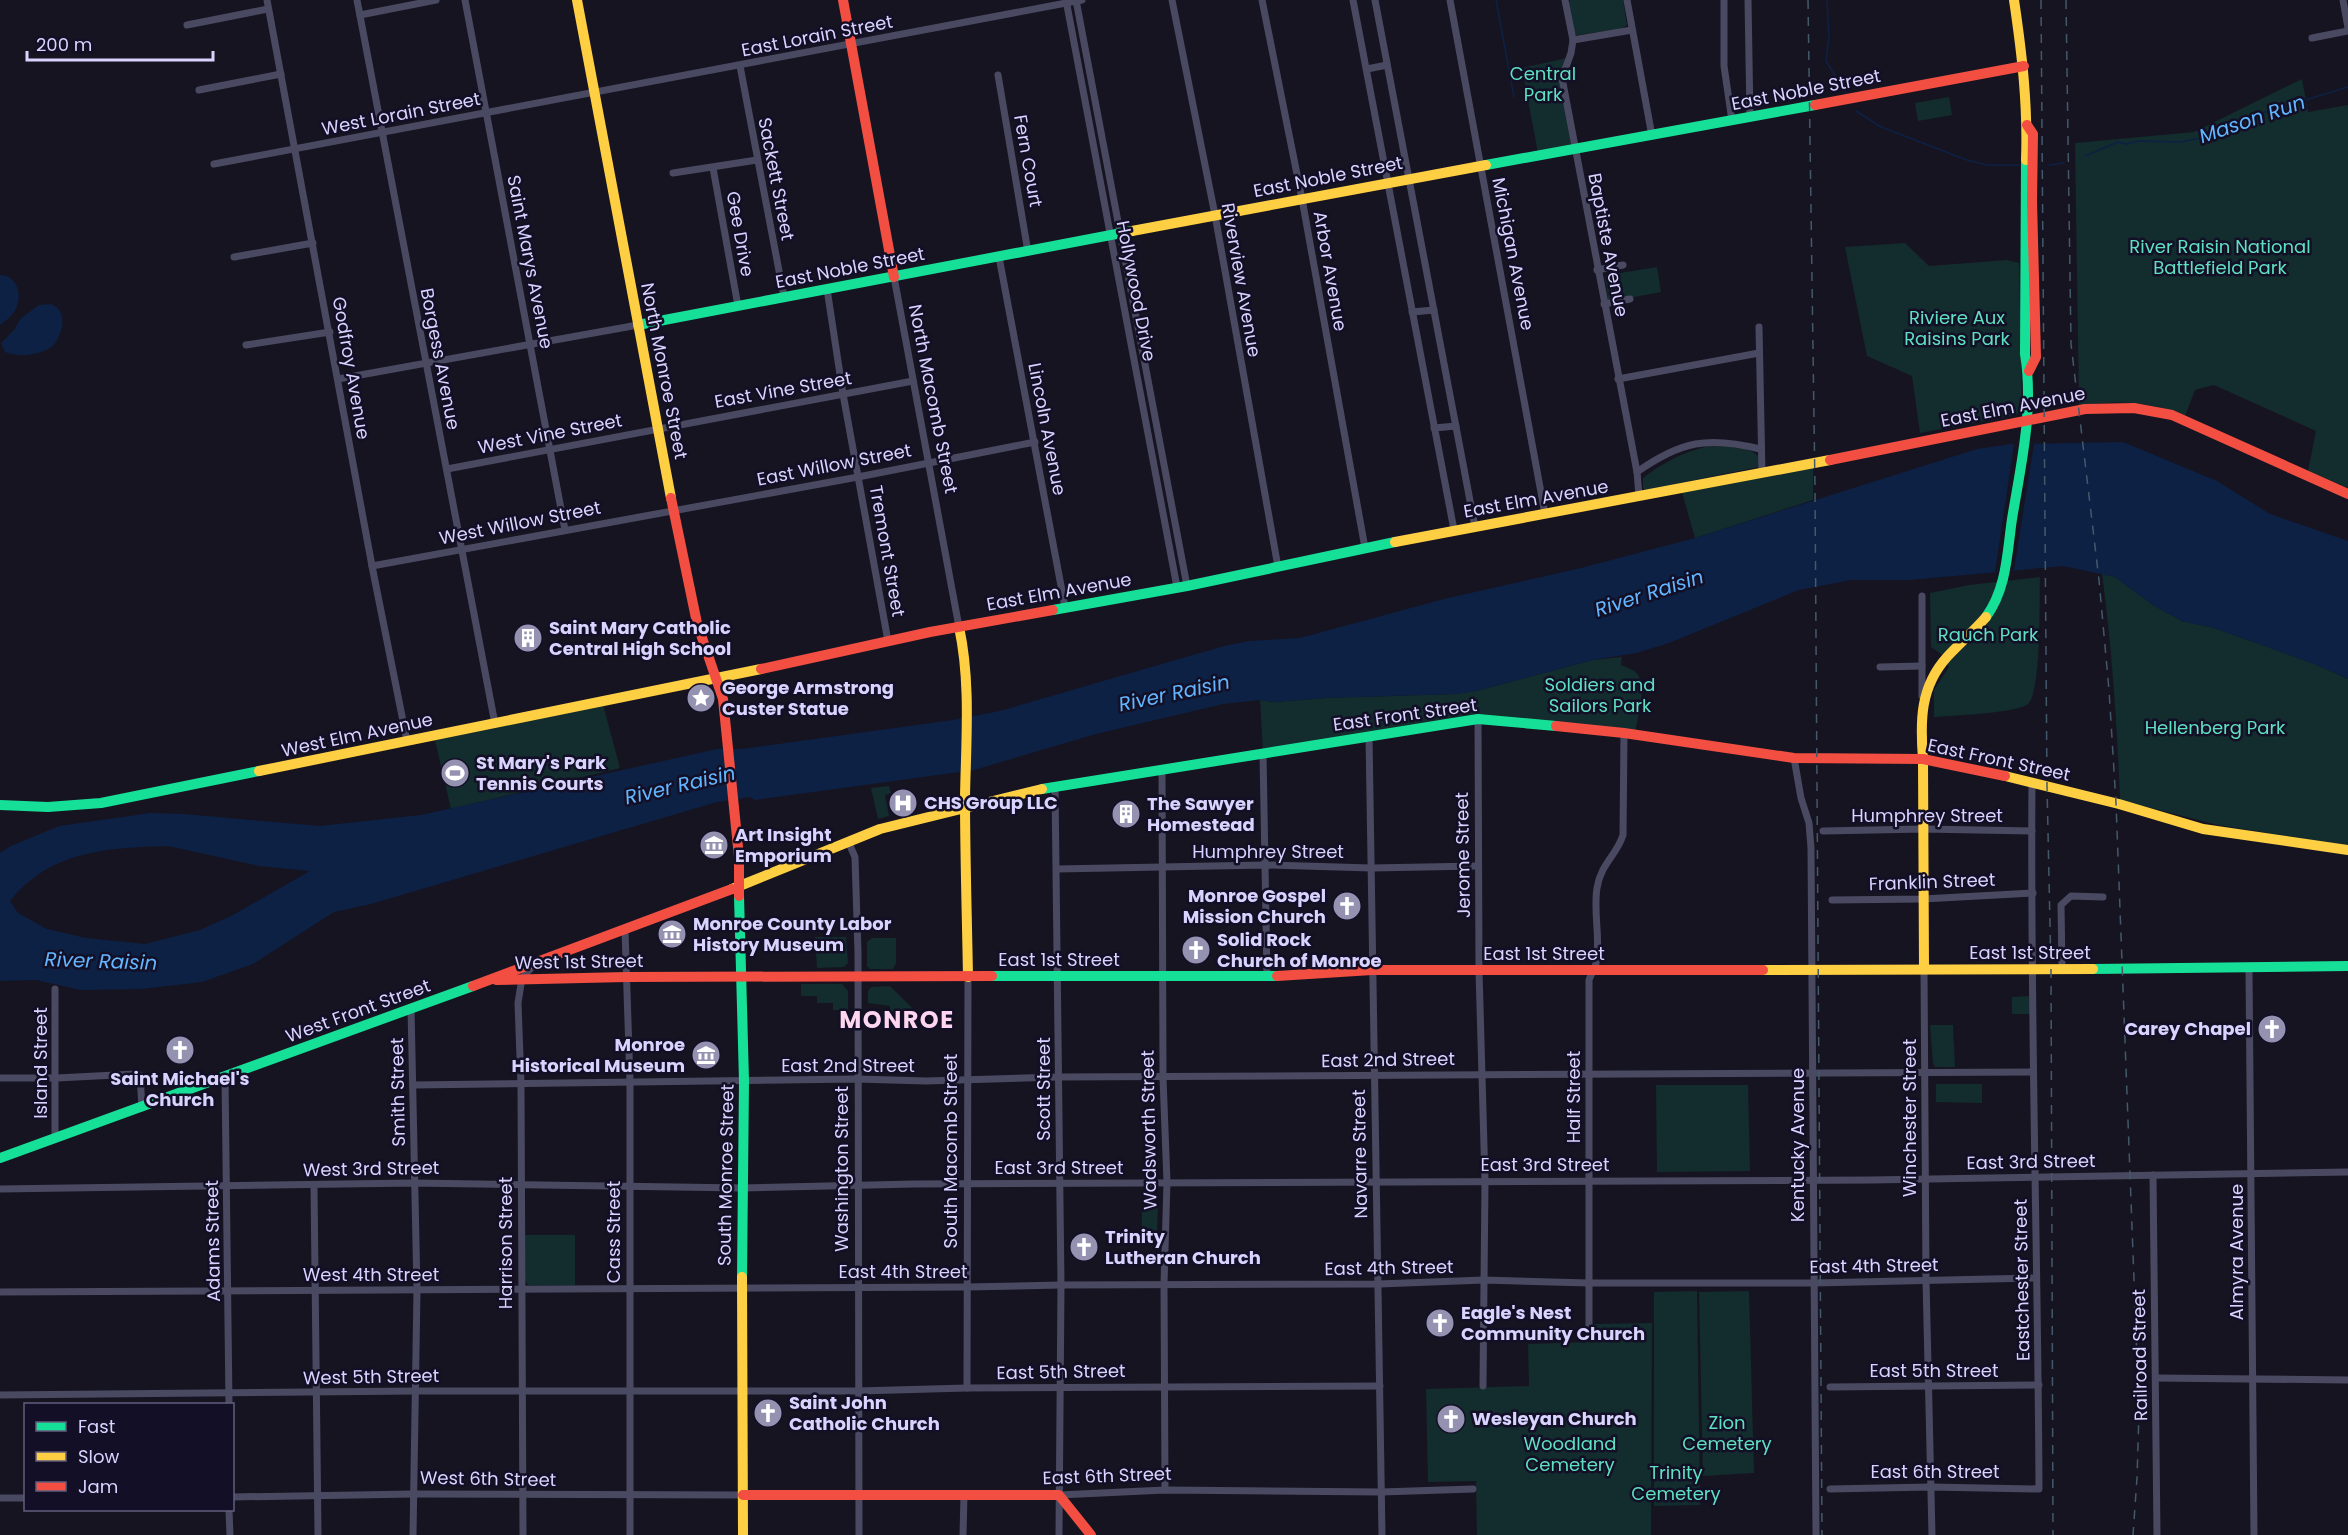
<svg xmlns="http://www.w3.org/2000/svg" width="2348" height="1535" viewBox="0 0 2348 1535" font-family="Poppins,sans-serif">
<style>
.green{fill:#132c2d}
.water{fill:#0d2144;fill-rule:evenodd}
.pier{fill:#161421}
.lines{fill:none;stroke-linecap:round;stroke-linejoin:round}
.stream{stroke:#0d2144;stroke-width:1.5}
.street{stroke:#4a4962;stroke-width:7}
.fast{stroke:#16e098;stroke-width:10}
.slow{stroke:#ffcf43;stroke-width:10}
.jam{stroke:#f24e42;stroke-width:10}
.rail{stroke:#43596b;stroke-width:1.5;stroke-dasharray:9 8;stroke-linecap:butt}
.labels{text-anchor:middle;stroke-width:5;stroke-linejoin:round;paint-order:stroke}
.street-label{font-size:18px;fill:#d9d4ff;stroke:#130f26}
.park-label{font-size:18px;fill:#5fe0c0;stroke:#130f26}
.poi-label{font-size:18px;font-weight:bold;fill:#d9d4ff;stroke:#130f26;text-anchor:start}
.water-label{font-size:20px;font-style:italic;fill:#62b6ff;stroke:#130f26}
.district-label{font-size:24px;font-weight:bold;letter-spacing:1.5px;fill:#ffd6f0;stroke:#130f26}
</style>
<rect width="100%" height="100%" fill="#161421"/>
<g class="green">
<path d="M1570,0H1623L1627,25L1621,29L1577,35L1574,33L1568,5Z"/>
<path d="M1567,58L1562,89L1571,144L1567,148L1538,153L1522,68Z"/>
<path d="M2302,79L2308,112L2348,105V488L2308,471L2316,431L2214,385L2195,390L2185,416C2150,401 2116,400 2079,406L2075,143L2194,132Z"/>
<path d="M1949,97L1952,115L1918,121L1915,103Z"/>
<path d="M1905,243L1929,266L2007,260L2019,263L2022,410L2016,415L1920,433L1912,376L1867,356L1845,247Z"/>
<path d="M1657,267L1661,292L1613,301L1608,299L1605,277L1608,275Z"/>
<path d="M1709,446C1725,447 1750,445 1760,458L1759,467L1645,490L1643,488V478C1664,462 1683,452 1709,446Z"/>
<path d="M1813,463V500L1695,538L1681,489Z"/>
<path d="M2102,574L2115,577L2153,605L2182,621L2214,628L2265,646L2317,665L2348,679V846L2218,825L2120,800C2117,724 2112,649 2102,574Z"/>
<path d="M2040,577C2039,599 2042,691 2028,704C2018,713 1950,716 1934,717V690L1949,667L1941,654L1931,647L1930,593L1969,585Z"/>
<path d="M1622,657L1621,665C1627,668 1634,669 1638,675C1647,690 1637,718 1635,734L1478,719L1263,753L1260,700L1273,702L1326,698L1456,694L1476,691L1593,660Z"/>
<path d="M602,701L620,768L451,809L434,736Z"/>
<path d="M889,786L891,793L885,795L889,816L878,819L871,788Z"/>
<path d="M815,937H846L848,963L844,967L817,968Z"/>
<path d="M872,938H896V963L893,969H870L867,966V942Z"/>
<path d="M801,984H842L848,991V1010H833V1003H817V996H801Z"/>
<path d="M889,986L891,987L916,1012H890V1006L868,1003V991L871,987Z"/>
<path d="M2030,996V1014H2012V997Z"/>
<path d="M1930,1025H1953L1955,1067H1935L1933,1063Z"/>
<path d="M1936,1084H1982V1103L1936,1102Z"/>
<path d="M1656,1085H1748L1750,1171L1657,1172Z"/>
<path d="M1142,1208H1158L1157,1232H1142Z"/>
<path d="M524,1235H575V1285H528L524,1278Z"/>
<path d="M1697,1291L1700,1505L1654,1506V1292Z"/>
<path d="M1749,1291L1754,1473L1703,1476L1699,1292Z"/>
<path d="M1652,1323L1651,1535H1477L1476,1481L1428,1482L1426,1389L1529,1386L1528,1344L1593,1342V1324Z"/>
</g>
<g class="water">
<path d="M0,275C18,275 24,298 14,312C11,317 5,321 0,325Z"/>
<path d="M51,304C69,311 63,334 53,346C40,355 20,358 5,352L1,343L14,330L21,318L39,305Z"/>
<path d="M2123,442L2217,481L2270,514L2348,541V679L2317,665L2265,646L2214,628L2182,621L2153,605L2115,577L2063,566L1910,580H1851L1799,590L1669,643L1636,653L1593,660L1476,691L1456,694L1326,698L1273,702L1260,700L1223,704L1096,734L974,770L755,800L750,797L717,802L371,904L334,912L253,964L202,982L142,989L81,990L36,980L0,981V853L11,846L59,826L151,813L184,814L319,826L421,815L717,749H742L953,720L1000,711L1224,646L1249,641L1300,638L1444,599L1581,568L1695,538L1977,449L2011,444ZM168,846L259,866L310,871L233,915L200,930L145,944L86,938L47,929L18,913L10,901C51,850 108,848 168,846Z"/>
</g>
<path class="pier" d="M2014,444H2034L2014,570L1995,572Z"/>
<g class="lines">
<g class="stream">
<path d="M1496,0L1514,97"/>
<path d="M1827,0L1829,36L1826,61L1846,93"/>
<path d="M1856,111L1881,127L1967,160L1987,165H2019"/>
<path d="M2085,156L2118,142L2126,144L2139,141L2180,142L2213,136L2246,118L2348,87"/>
<path d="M2049,165L2064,163"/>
<path d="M2039,166H2040"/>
</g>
<g class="street">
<path d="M267,0L372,566L407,741"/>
<path d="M357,0L495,724"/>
<path d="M465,0L565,530"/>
<path d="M1066,0L1177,587"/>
<path d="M1076,0L1187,586"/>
<path d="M1172,0L1215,215L1278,567"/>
<path d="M1262,0L1302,199L1365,548"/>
<path d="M1353,0L1454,530"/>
<path d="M1375,0L1475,527"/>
<path d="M1450,0L1545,514"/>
<path d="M1565,0L1573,40L1571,53L1562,78L1637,472L1639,496"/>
<path d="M1627,0L1652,136"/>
<path d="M1724,0V66L1732,121"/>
<path d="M1748,0L1750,118"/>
<path d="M2343,0L2348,28"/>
<path d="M360,15L436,0"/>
<path d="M187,25L268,9"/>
<path d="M2312,38L2348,31"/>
<path d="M1573,40L1632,30"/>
<path d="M740,66L784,297"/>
<path d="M1367,69L1387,65"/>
<path d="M998,75L1028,252"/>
<path d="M199,90L281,74"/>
<path d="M214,164L1082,0"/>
<path d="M713,168L738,306"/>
<path d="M673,173L757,160"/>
<path d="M234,257L313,243"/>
<path d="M999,257L1065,607"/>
<path d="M1597,270L1623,265"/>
<path d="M894,277L959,627"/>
<path d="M827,289L843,394L888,641"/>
<path d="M1604,304L1630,299"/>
<path d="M1412,312L1434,310"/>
<path d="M1759,327L1762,473"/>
<path d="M246,345L330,332"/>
<path d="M338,379L638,325"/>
<path d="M1618,379L1759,353"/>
<path d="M1434,428L1456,426"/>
<path d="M447,469L913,381"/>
<path d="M1637,472C1681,441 1708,436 1760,449"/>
<path d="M372,566L858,477L1035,442"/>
<path d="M1880,667L1922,666"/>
<path d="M1922,696V596"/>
<path d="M1478,719L1479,971L1485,1181L1483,1386"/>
<path d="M1369,736L1382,1535"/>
<path d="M1263,753L1267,977"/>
<path d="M1794,758L1801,798L1809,823L1811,848L1816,1535"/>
<path d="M1162,770L1163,1078L1167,1182L1164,1284L1165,1490"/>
<path d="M1055,787L1061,1285L1059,1535"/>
<path d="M1823,831L1923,829L2032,831"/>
<path d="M848,841L855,857L858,953L859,1535"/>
<path d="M1057,869L1266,865L1371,868L1478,866"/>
<path d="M1832,900L1923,899L2033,893"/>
<path d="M625,930L630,1083V1535"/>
<path d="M1924,969L1926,1280L1932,1535"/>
<path d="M2249,969L2254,1535"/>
<path d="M2062,970L2061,905L2071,896L2103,897"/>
<path d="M55,989V1137"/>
<path d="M411,1008L417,1290L413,1535"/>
<path d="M0,1078H57L135,1074L140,1075L142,1108"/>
<path d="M225,1078L229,1404"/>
<path d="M413,1085L857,1079L926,1081L1059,1077L2033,1072"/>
<path d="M2153,1175L2157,1535"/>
<path d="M314,1185L318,1535"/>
<path d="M0,1189L414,1183L743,1188L914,1184L1871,1180L2348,1172"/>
<path d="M0,1292L967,1287L1061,1285L1379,1284L1484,1280L1589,1283H1814L2036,1278"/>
<path d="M1589,1331V980C1591,974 1595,969 1596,963C1601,939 1593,913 1597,888C1601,863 1617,855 1623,835L1624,733"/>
<path d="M2156,1378L2348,1380"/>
<path d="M1830,1387L2039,1385"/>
<path d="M967,1388L968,977"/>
<path d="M0,1395L416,1391H858L967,1388L1380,1386"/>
<path d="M1830,1489L1930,1487L2039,1489C2038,1253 2030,1018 2032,782"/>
<path d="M1059,1495L1165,1490L1381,1492L1473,1489"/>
<path d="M232,1497L413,1494L743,1495"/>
<path d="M0,1498H26"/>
<path d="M229,1510L230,1535"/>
<path d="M523,1535L521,1084L518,1003L522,978L533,966"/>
<path d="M963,1535L964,1495"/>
</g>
<g class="fast">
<path d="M1486,165L1815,105"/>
<path d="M638,325L1132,231"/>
<path d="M1053,610L1187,586L1395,542"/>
<path d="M1986,617C2007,588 2007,553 2012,519C2021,464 2034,410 2025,354L2026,160"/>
<path d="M1042,789L1478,719L1556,726"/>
<path d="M0,805L48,807L101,803L259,771"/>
<path d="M739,896L744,1081L742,1277"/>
<path d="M2093,969L2348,966"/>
<path d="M992,976H1277"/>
<path d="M0,1158L473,986"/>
</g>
<g class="slow">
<path d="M577,0L671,498"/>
<path d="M2014,0C2022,54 2028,105 2026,160"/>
<path d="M1132,231L1486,165"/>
<path d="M1395,542L1830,460"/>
<path d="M959,627C971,682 966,741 965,797C965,857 967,917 968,977"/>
<path d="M259,771L761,669"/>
<path d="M2005,776L2119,804L2203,829L2348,850"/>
<path d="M732,889L880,829L1042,789"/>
<path d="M1924,969L1923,759C1920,721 1920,687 1947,657C1960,643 1974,631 1986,617"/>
<path d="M1763,970L2093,969"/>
<path d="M742,1277L743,1535"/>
</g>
<g class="jam">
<path d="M843,0L894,277"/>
<path d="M1815,105L2024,66"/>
<path d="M2027,125L2033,134L2032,201L2036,357L2029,371"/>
<path d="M1830,460L2085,409L2134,408L2172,415L2348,494"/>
<path d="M671,498L697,623L723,699L739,857V896"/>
<path d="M761,669L930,632L1053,610"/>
<path d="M1556,726L1624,733L1794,758L1923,759L2005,776"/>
<path d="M1277,976L1372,970H1763"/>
<path d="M496,980L626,977L992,976"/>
<path d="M473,986L732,889"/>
<path d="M743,1495H1059L1091,1535"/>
</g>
<g class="rail">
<path d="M1808,0L1815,489L1822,1535"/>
<path d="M2041,0L2047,786L2051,970L2053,1535"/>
<path d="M2066,0L2071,344L2099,580L2109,690L2116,803L2139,1412L2137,1478L2133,1535"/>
</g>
</g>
<defs>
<g id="building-disc" transform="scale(1.5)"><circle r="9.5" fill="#9591b1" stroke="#130f26"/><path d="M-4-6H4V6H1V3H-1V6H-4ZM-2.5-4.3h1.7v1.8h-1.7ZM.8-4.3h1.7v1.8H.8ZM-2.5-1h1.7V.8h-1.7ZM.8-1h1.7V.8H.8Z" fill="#fff"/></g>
<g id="sight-disc" transform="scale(1.5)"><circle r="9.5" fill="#9591b1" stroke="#130f26"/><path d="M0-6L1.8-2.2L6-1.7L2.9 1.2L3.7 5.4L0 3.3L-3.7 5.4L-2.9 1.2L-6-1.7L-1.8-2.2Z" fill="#fff"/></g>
<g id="stadium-disc" transform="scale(1.5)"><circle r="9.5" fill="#9591b1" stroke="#130f26"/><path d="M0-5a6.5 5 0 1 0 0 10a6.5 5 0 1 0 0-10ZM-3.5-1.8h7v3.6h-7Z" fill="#fff"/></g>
<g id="hospital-disc" transform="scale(1.5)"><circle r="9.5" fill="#9591b1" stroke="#130f26"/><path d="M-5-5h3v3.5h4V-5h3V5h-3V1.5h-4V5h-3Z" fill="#fff"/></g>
<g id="museum-disc" transform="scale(1.5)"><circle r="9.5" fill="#9591b1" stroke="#130f26"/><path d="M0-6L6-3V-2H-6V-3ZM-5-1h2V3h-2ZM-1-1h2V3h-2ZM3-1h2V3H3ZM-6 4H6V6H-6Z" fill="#fff"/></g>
<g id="church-disc" transform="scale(1.5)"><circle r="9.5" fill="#9591b1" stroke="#130f26"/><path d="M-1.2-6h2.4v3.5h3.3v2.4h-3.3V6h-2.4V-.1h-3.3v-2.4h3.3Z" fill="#fff"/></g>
</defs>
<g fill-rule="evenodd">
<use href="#building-disc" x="528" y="638"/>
<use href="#sight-disc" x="701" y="698"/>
<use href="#stadium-disc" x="455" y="773"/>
<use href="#hospital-disc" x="903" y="803"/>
<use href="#building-disc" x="1126" y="814"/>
<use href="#museum-disc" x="714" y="845"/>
<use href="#church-disc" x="1347" y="906"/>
<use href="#museum-disc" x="672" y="934"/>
<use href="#church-disc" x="1196" y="950"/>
<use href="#church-disc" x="2272" y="1029"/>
<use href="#church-disc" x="180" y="1050"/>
<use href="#museum-disc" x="706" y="1055"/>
<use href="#church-disc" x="1084" y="1247"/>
<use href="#church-disc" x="1440" y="1323"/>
<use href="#church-disc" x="768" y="1413"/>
<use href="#church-disc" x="1451" y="1419"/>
</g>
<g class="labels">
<g class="street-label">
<text transform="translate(817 36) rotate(-11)" y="6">East Lorain Street</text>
<text transform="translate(1806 90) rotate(-11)" y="6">East Noble Street</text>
<text transform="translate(401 114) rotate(-11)" y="6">West Lorain Street</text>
<text transform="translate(1028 161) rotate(80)" y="6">Fern Court</text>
<text transform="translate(1328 177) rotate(-11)" y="6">East Noble Street</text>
<text transform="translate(776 179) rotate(79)" y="6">Sackett Street</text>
<text transform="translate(740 234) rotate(80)" y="6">Gee Drive</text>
<text transform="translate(1608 245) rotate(79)" y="6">Baptiste Avenue</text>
<text transform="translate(1513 254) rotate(79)" y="6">Michigan Avenue</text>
<text transform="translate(530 262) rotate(79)" y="6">Saint Marys Avenue</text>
<text transform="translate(850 268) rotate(-11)" y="6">East Noble Street</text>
<text transform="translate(1330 271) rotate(80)" y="6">Arbor Avenue</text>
<text transform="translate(1241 280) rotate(80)" y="6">Riverview Avenue</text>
<text transform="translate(1136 291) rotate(79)" y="6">Hollywood Drive</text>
<text transform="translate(440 359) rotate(79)" y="6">Borgess Avenue</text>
<text transform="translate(351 368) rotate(80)" y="6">Godfroy Avenue</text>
<text transform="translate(664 371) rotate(79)" y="6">North Monroe Street</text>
<text transform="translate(783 390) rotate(-10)" y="6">East Vine Street</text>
<text transform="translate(933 399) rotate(79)" y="6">North Macomb Street</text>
<text transform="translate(2013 407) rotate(-11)" y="6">East Elm Avenue</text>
<text transform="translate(1047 429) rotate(79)" y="6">Lincoln Avenue</text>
<text transform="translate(550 434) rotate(-11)" y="6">West Vine Street</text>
<text transform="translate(834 465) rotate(-11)" y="6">East Willow Street</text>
<text transform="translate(1536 499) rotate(-10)" y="6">East Elm Avenue</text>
<text transform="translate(520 523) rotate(-11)" y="6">West Willow Street</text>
<text transform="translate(887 551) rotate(80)" y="6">Tremont Street</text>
<text transform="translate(1059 592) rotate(-10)" y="6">East Elm Avenue</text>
<text transform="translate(1405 715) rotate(-8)" y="6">East Front Street</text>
<text transform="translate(357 735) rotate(-12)" y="6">West Elm Avenue</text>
<text transform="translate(1999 760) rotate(12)" y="6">East Front Street</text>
<text x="1927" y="822">Humphrey Street</text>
<text x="1268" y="858">Humphrey Street</text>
<text transform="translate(1463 855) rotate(-91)" y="6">Jerome Street</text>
<text transform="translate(1932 882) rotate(-2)" y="6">Franklin Street</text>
<text x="2030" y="959">East 1st Street</text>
<text x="1544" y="960">East 1st Street</text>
<text x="1059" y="966">East 1st Street</text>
<text transform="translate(579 962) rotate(-1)" y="6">West 1st Street</text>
<text transform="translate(358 1011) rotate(-20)" y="6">West Front Street</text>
<text transform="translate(1388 1060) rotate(-1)" y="6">East 2nd Street</text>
<text transform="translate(41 1063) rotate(-90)" y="6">Island Street</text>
<text x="848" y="1072">East 2nd Street</text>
<text transform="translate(1044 1089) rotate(-90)" y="6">Scott Street</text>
<text transform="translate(398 1092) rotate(-91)" y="6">Smith Street</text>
<text transform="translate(1574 1097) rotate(-90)" y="6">Half Street</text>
<text transform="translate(1910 1118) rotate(-90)" y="6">Winchester Street</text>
<text transform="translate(1149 1130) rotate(-91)" y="6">Wadsworth Street</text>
<text transform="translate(1798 1145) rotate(-90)" y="6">Kentucky Avenue</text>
<text transform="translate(951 1151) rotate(-90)" y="6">South Macomb Street</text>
<text transform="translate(1360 1154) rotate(-91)" y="6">Navarre Street</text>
<text transform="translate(2031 1162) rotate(-1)" y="6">East 3rd Street</text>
<text x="1545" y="1171">East 3rd Street</text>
<text x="1059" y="1174">East 3rd Street</text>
<text transform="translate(371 1169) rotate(-1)" y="6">West 3rd Street</text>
<text transform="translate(842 1169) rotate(-90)" y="6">Washington Street</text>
<text transform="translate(726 1175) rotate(-89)" y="6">South Monroe Street</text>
<text transform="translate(614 1232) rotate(-90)" y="6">Cass Street</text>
<text transform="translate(213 1241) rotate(-91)" y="6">Adams Street</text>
<text transform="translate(506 1243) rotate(-90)" y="6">Harrison Street</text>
<text transform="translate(2237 1252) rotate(-90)" y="6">Almyra Avenue</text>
<text transform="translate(1874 1266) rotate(-1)" y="6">East 4th Street</text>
<text transform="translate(1389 1268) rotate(-1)" y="6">East 4th Street</text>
<text x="903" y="1278">East 4th Street</text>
<text x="371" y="1281">West 4th Street</text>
<text transform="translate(2022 1280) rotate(-91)" y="6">Eastchester Street</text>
<text transform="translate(2140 1355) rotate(-91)" y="6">Railroad Street</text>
<text x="1934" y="1377">East 5th Street</text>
<text transform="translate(1061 1372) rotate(-1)" y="6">East 5th Street</text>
<text transform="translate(371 1377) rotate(-1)" y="6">West 5th Street</text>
<text x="1935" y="1478">East 6th Street</text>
<text transform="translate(1107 1476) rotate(-2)" y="6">East 6th Street</text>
<text transform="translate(488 1479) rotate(1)" y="6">West 6th Street</text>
</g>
<g class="park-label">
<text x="1543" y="80">Central<tspan x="1543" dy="21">Park</tspan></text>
<text x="2220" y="253">River Raisin National<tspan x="2220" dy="21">Battlefield Park</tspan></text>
<text x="1957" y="324">Riviere Aux<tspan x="1957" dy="21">Raisins Park</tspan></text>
<text x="1988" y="641">Rauch Park</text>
<text x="1600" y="691">Soldiers and<tspan x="1600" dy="21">Sailors Park</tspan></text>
<text x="2215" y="734">Hellenberg Park</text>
<text x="1727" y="1429">Zion<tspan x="1727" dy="21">Cemetery</tspan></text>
<text x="1570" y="1450">Woodland<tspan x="1570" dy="21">Cemetery</tspan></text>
<text x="1676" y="1479">Trinity<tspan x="1676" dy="21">Cemetery</tspan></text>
</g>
<g class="poi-label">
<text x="549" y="634">Saint Mary Catholic<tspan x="549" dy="21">Central High School</tspan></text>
<text x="722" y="694">George Armstrong<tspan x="722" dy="21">Custer Statue</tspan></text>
<text x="476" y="769">St Mary's Park<tspan x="476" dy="21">Tennis Courts</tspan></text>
<text x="924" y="809">CHS Group LLC</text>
<text x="1147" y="810">The Sawyer<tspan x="1147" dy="21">Homestead</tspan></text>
<text x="735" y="841">Art Insight<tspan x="735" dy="21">Emporium</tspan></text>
<text x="1326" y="902" text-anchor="end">Monroe Gospel<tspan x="1326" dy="21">Mission Church</tspan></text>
<text x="693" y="930">Monroe County Labor<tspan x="693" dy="21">History Museum</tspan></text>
<text x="1217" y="946">Solid Rock<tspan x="1217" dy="21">Church of Monroe</tspan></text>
<text x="2251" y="1035" text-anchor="end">Carey Chapel</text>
<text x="685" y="1051" text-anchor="end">Monroe<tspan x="685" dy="21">Historical Museum</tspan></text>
<text x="180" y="1085" text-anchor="middle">Saint Michael's<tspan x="180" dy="21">Church</tspan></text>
<text x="1105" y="1243">Trinity<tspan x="1105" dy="21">Lutheran Church</tspan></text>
<text x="1461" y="1319">Eagle's Nest<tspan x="1461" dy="21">Community Church</tspan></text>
<text x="789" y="1409">Saint John<tspan x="789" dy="21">Catholic Church</tspan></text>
<text x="1472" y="1425">Wesleyan Church</text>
</g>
<g class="water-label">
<text transform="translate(2252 119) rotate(-19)" y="7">Mason Run</text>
<text transform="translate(1649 593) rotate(-18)" y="7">River Raisin</text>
<text transform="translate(1174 693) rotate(-12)" y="7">River Raisin</text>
<text transform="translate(680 785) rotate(-13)" y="7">River Raisin</text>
<text transform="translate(101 961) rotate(2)" y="7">River Raisin</text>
</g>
<g class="district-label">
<text x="897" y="1028">MONROE</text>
</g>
</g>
<rect x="24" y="1403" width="210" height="108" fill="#130f26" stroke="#625e7d" stroke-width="1.5"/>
<rect x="36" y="1422" width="30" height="9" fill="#16e098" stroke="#625e7d" stroke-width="1.5"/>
<text x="78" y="1433" font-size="18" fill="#d9d4ff">Fast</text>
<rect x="36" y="1452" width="30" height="9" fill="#ffcf43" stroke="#625e7d" stroke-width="1.5"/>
<text x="78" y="1463" font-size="18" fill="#d9d4ff">Slow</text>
<rect x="36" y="1482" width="30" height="9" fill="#f24e42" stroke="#625e7d" stroke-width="1.5"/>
<text x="78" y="1493" font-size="18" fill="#d9d4ff">Jam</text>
<path d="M27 51v9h186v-9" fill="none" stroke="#d9d4ff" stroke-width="3"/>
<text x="36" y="51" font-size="18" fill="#d9d4ff" stroke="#130f26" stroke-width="4.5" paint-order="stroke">200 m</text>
</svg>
